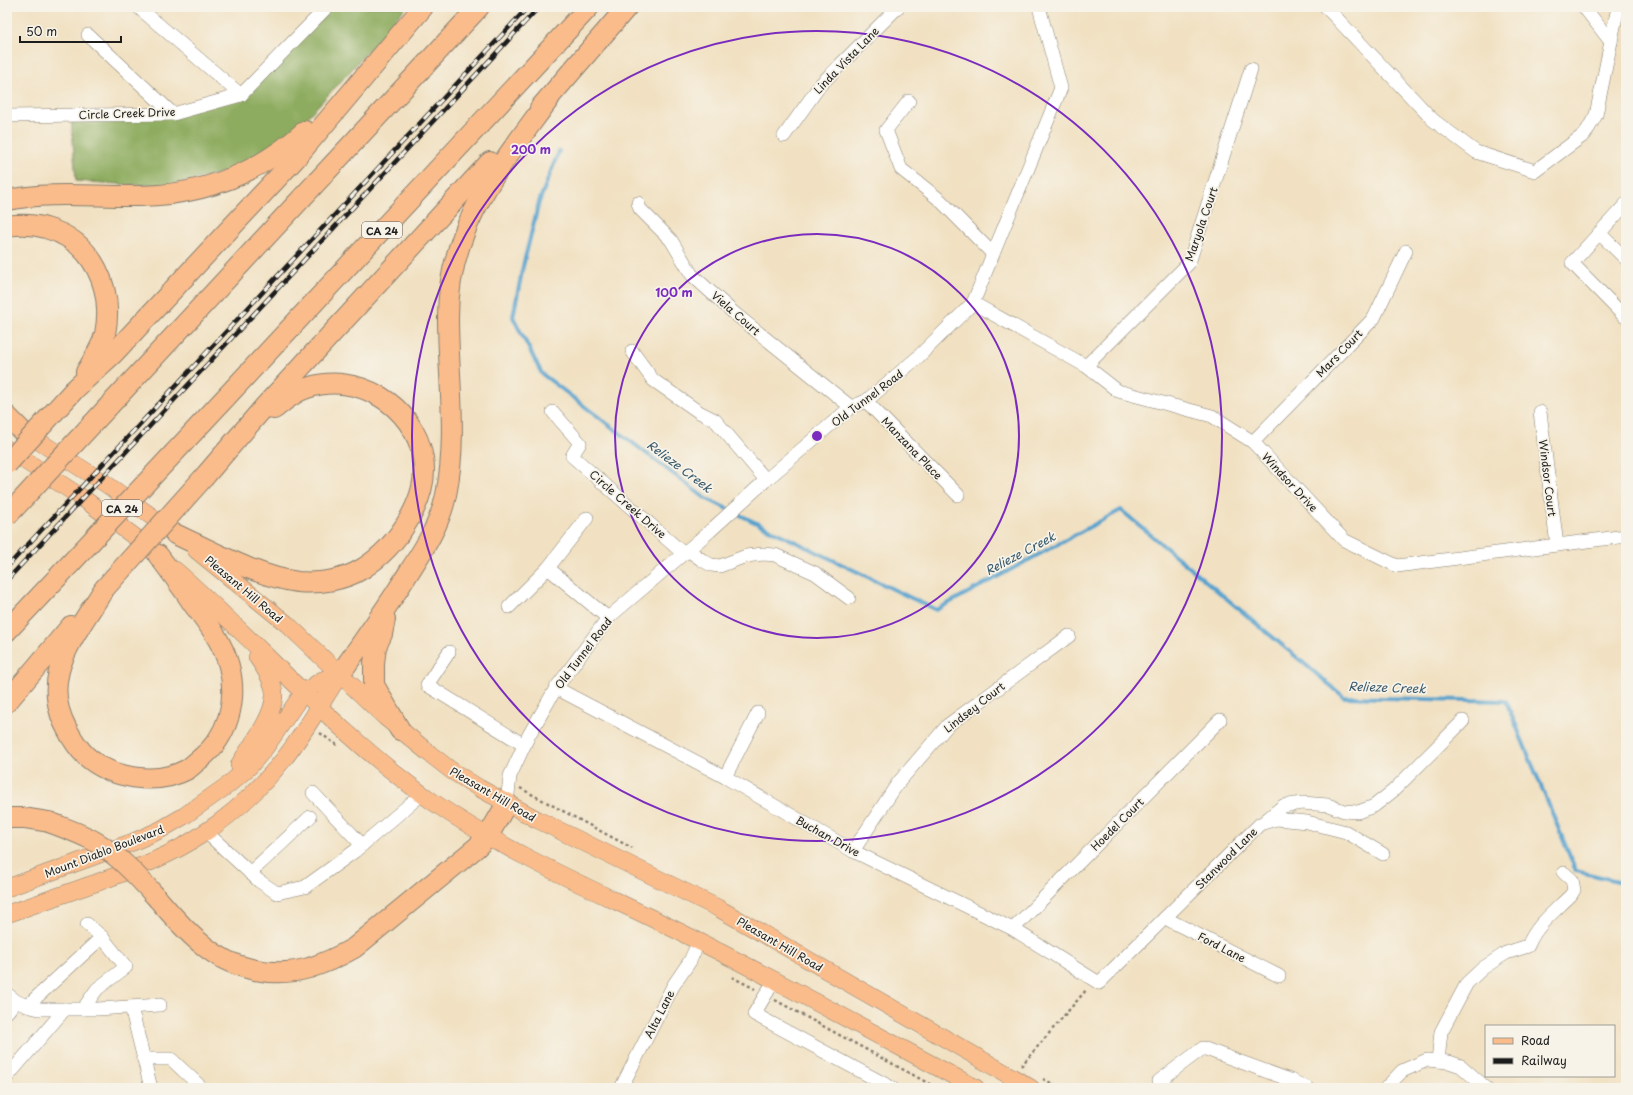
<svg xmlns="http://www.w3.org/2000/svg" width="1633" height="1095" font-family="'Playpen Sans',sans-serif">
<rect width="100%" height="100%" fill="#f7f3e8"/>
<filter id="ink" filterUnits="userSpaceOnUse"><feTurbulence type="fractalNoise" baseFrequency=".025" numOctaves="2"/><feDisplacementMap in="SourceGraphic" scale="8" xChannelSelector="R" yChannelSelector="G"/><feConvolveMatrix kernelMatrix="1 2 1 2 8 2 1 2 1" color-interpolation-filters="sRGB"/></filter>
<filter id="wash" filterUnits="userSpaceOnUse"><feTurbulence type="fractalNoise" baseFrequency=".012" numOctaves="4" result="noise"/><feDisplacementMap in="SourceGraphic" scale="16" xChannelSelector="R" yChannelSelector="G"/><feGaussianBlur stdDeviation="0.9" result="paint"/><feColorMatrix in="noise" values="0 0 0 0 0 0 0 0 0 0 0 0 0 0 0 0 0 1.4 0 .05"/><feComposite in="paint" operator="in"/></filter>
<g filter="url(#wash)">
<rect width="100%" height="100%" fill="#f1e1c2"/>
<polygon fill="#8dac5f" stroke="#54643e" points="327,7 406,7 345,77 298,127 239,168 191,181 162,185 132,185 76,181 71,115 173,114 241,95"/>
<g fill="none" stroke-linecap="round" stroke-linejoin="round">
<polyline stroke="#55a2ce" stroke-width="4" points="559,151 539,202 523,266 513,317 542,374 705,498 936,610 1121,510 1344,697 1506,701 1576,871 1626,883"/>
</g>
</g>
<g filter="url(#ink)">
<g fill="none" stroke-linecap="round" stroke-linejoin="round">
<defs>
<g id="minor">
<polyline points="138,7 241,95"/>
<polyline points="1326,7 1433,120 1476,152 1535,171 1585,134 1596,115 1618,7"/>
<polyline points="1584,7 1611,42"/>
<polyline points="88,35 173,114"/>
<polyline points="909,101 886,130 901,169 940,200 993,254"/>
<polyline points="7,116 173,114 241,95 327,7"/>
<polyline points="784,136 821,84 898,7"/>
<polyline points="638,203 640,209 671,240 692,275 734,313 851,407"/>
<polyline points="1626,204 1572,263 1625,317 1626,316"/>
<polyline points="1599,233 1626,259"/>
<polyline points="973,303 1086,366 1118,391 1212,416 1253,442 1344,540 1397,566 1626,536"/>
<polyline points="632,351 653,380 699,412 715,420 766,480"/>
<polyline points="1086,366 1189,263 1251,69"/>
<polyline points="866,401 958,495"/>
<polyline points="553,412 580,443 572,456 684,554"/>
<polyline points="1540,412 1557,545"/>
<polyline points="1253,442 1374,318 1406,251"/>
<polyline points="688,550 702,560 711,565 720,566 746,556 763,554 775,555 815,573 849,598"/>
<polyline points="548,568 608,618"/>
<polyline points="509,607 548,568 587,518"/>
<polyline points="449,652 427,685 524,745"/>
<polyline points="556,688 725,777 853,851 1013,929 1099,983 1260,824 1276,819 1307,822 1346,832 1383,854"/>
<polyline points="725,777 758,713"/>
<polyline points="313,793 362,845"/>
<polyline points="507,803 510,776 529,735 556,688 608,618 710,531 766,480 851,407 866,401 917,358 973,303 1061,88 1039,7"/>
<polyline points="1265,821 1283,806 1302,803 1328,805 1344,811 1358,812 1374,806 1393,791 1463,721"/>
<polyline points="206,832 259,881 277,893 305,887 355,851 422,794"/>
<polyline points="853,851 898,783 948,725 1069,636"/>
<polyline points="250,873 310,817"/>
<polyline points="1165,918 1279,976"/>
<polyline points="1013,929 1220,720"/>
<polyline points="774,981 754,1014 892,1088"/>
<polyline points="7,994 16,1001 27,1006 39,1009 98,1009 160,1005"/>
<polyline points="27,1006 102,937"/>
<polyline points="131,1007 151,1088"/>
<polyline points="83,1009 97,989 126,967 102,937 87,924"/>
<polyline points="7,1012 16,1001"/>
<polyline points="144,1059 171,1059 202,1088"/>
<path d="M 1438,1061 L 1441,1032 L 1467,983 L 1483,968 L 1506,953 L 1528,946 C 1536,925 1555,911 1571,895 L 1574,890 L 1572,880 L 1564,873"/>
<polyline points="7,1077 65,1009"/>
<polyline points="1159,1081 1203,1048 1290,1080 1307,1088"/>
<polyline points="621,1088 673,986 690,961 699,941"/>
<polyline points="1386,1088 1402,1071 1427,1060 1449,1062 1461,1066 1486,1088"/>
</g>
<g id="major">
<polyline points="21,430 106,484 172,531"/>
<polyline points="7,449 84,499 155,552"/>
<polyline points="196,550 287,624 385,717 430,754 452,771 479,788 538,820 718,908 1031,1088"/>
<path d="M 175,570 C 263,647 336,734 433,802 C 516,859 610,896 698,941 C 792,988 884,1039 976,1088"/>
<path d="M 239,765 C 250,746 273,719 274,696 C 275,683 264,667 257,657"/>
<polyline points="7,888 133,842 160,830 184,816 228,785 249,767 265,748 303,693 322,680 340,674"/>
<path d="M 7,914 C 37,904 66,893 96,883 C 131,870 166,858 198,837 C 230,817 259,790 283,760 C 304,734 321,703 340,674"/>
</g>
<g id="highway">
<polyline points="540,108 627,7"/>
<path d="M 7,200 C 51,191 96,197 140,196 C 203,195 258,174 305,131"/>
<path d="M 7,226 C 20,224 33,224 46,228 C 93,241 114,288 105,334 C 102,347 93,360 86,372"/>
<polyline points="75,389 113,354 295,159 423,7"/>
<polyline points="108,407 479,7"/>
<polyline points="7,416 21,430"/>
<polyline points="174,453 589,7"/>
<polyline points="205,476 265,406 490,162"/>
<path d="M 175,534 C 212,551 258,577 298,582 C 320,584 344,580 362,569 C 396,548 430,499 423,458 C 414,405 357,371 307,388 C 294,392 284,401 274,409"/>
<path d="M 104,589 C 90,612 65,645 59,671 C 54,690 57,711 67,729 C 72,739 78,748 86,756 C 112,779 157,786 188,769 C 192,766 196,762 200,759 C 228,737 238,701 229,666 C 223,643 208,623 193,604 C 182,587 170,571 158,555"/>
<polyline points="385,619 382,634 376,647 374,663 374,685 400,730"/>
<polyline points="7,631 71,563"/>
<path d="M 340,674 C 362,643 384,612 404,580 C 421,553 440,526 446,495 C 458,437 448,376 448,317 C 448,227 499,168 549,99"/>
<polyline points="7,702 71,626"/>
<polyline points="7,818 24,818 49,822"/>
<path d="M 158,899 C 172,915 186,932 203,945 C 232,970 273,978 309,968 C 325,963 340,956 354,948 L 477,847 L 488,836 L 507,803"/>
</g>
</defs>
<use href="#minor" stroke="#867e6f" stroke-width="14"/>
<use href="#major" stroke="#867e6f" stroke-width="18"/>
<use href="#highway" stroke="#867e6f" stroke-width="22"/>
<g stroke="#867e6f" stroke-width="2.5" stroke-dasharray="3 3" stroke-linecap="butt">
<polyline points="320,733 337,745"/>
<polyline points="520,788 632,848"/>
<polyline points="732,977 755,989"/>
<polyline points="775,1000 937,1088"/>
<polyline points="1021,1066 1087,989"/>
<polyline points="1043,1079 1061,1088"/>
</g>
<use href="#minor" stroke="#fff" stroke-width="13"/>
<use href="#major" stroke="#fabc8b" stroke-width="17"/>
<use href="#highway" stroke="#fabc8b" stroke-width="20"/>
<defs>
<g id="rail">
<polyline points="7,567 528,7"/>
<polyline points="7,580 539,7"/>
</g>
</defs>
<use href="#rail" stroke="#1c1c1c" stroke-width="4.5"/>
<use href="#rail" stroke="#f7f3e8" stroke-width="3" stroke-dasharray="9" stroke-linecap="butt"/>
<defs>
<g id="highway-bridge">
<polyline points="7,464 75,389"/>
<polyline points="7,516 108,407"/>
<polyline points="71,563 174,453"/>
<polyline points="104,589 205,476"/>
<path d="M 49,822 C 64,828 80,833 94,841 C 119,855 139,878 158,899"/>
</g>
</defs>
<use href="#highway-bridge" stroke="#867e6f" stroke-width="22" stroke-linecap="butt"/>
<use href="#highway-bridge" stroke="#fabc8b" stroke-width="20"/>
</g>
</g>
<g fill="none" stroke="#7b2cbf" stroke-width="2">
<circle cx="817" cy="436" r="202"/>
<circle cx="817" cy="436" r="405"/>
</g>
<g text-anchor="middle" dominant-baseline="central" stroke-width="3.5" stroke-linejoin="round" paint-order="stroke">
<g fill="#f7f3e8" stroke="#5e5c59" stroke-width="1">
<rect x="362" y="222" width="40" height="16" rx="3"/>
<rect x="102" y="500" width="40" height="16" rx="3"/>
</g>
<g font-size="10" font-weight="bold" fill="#1c1c1c">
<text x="382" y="230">CA 24</text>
<text x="122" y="508">CA 24</text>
</g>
<g font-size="11" fill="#1c1c1c" stroke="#f7f3e8">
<text transform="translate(846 60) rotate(-46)">Linda Vista Lane</text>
<text transform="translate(127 113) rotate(-2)">Circle Creek Drive</text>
<text transform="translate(1201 224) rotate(-71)">Maryola Court</text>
<text transform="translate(736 313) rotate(41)">Viela Court</text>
<text transform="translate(1339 353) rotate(-46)">Mars Court</text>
<text transform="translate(867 398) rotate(-37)">Old Tunnel Road</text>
<text transform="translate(912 448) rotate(46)">Manzana Place</text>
<text transform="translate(1548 478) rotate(83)">Windsor Court</text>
<text transform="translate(1290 482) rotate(47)">Windsor Drive</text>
<text transform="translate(628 504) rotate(41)">Circle Creek Drive</text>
<text transform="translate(244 589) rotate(40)">Pleasant Hill Road</text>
<text transform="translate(583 653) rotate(-53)">Old Tunnel Road</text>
<text transform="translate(974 707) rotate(-38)">Lindsey Court</text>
<text transform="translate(493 794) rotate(30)">Pleasant Hill Road</text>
<text transform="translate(1117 824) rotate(-45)">Hoedel Court</text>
<text transform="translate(828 836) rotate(29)">Buchan Drive</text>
<text transform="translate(104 851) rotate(-21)">Mount Diablo Boulevard</text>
<text transform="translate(1226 858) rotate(-45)">Stanwood Lane</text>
<text transform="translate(780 944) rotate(30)">Pleasant Hill Road</text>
<text transform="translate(1222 947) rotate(27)">Ford Lane</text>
<text transform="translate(659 1014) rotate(-63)">Alta Lane</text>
</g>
<g font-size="12" font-style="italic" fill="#36586c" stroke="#f7f3e8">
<text transform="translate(680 466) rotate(37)">Relieze Creek</text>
<text transform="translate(1020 553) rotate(-28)">Relieze Creek</text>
<text transform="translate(1387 687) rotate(2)">Relieze Creek</text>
</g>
</g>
<circle cx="817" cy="436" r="6" fill="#7b2cbf" stroke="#f7f3e8" stroke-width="2"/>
<g font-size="12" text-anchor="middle" font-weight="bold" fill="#7b2cbf" stroke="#f7f3e8" stroke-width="3.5" stroke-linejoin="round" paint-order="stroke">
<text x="531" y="154">200 m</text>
<text x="674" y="297">100 m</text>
</g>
<rect width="1633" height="1095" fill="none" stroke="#f7f3e8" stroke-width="24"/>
<rect x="1485" y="1025" width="130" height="52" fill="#f7f3e8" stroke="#9f9d96"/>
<rect x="1493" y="1038" width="20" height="6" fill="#fabc8b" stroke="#9f9d96"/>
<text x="1521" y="1045" font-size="12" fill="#1c1c1c">Road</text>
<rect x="1493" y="1058" width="20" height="6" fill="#1c1c1c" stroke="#9f9d96"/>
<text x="1521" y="1065" font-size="12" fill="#1c1c1c">Railway</text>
<path d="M20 36v6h101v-6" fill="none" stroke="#1c1c1c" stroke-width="2"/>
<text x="26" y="36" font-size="12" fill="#1c1c1c" stroke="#f7f3e8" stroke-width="3" paint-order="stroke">50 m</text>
</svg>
